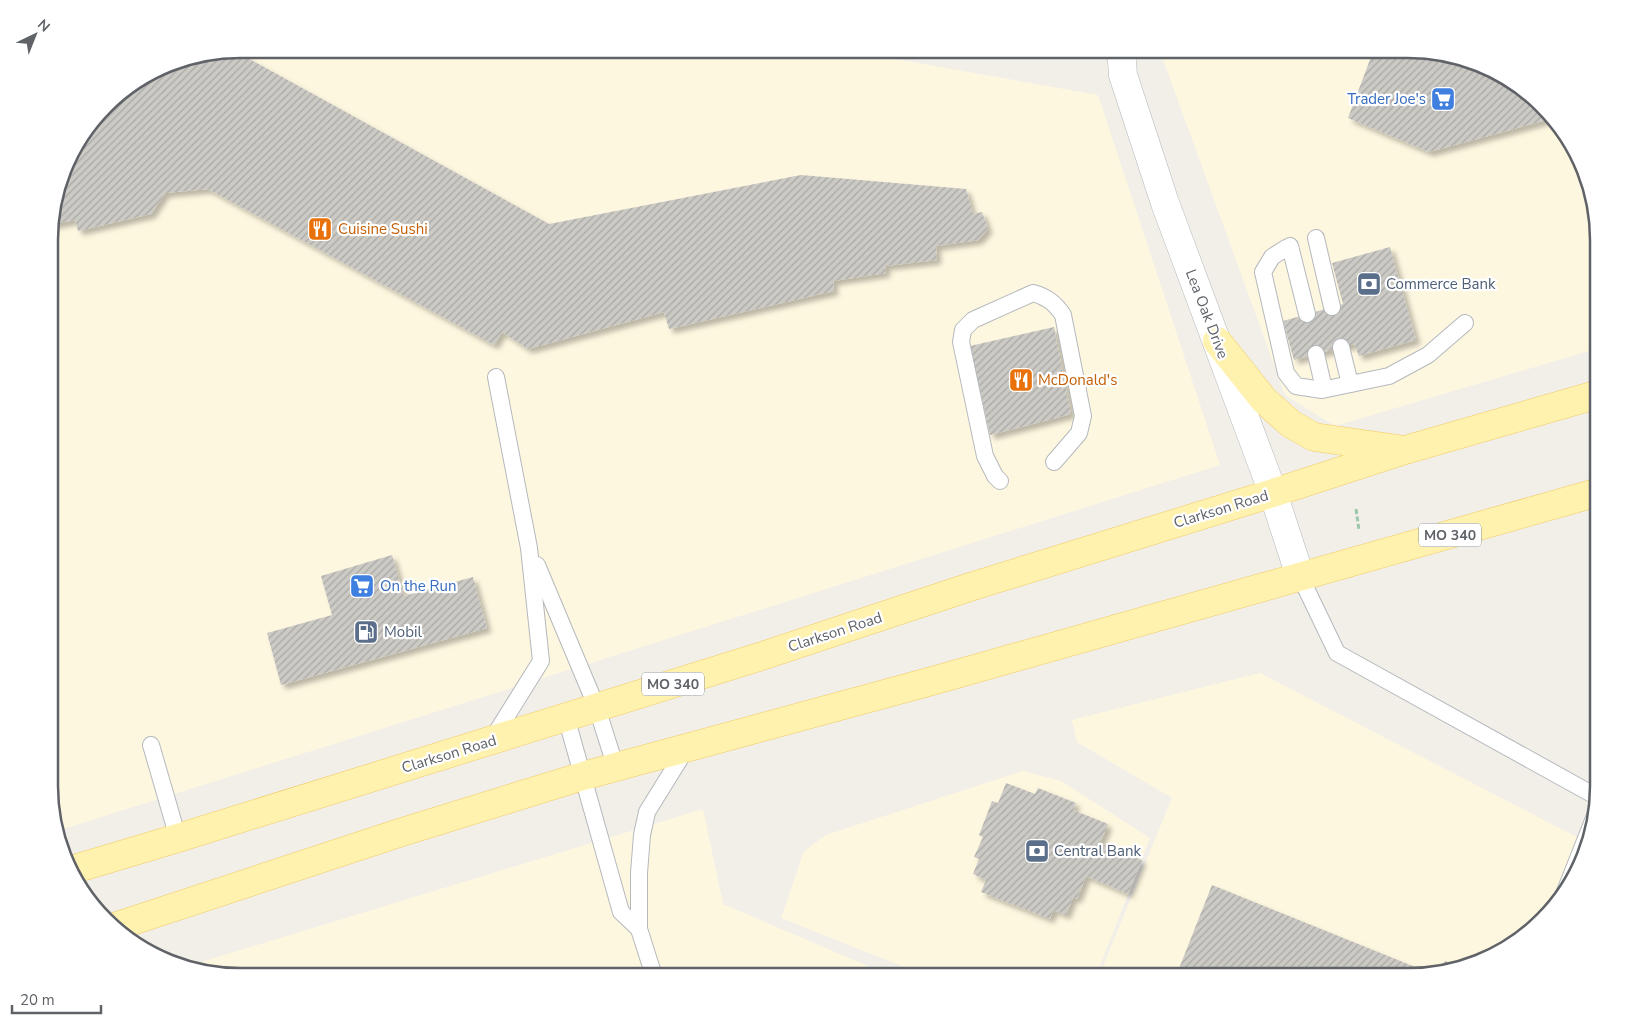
<svg xmlns="http://www.w3.org/2000/svg" width="1648" height="1025" font-family="'Nunito Sans',sans-serif">
<defs>
<pattern id="building-hatch" width="6" height="6" patternUnits="userSpaceOnUse" patternTransform="scale(1.25)"><rect width="6" height="6" fill="#cccac5"/><path d="M-1 1l2-2M0 6l6-6M5 7l2-2" fill="none" stroke="#a9a8a4"/></pattern>
<filter id="shadow"><feDropShadow dx="4.5" dy="4.5" stdDeviation="2.5" flood-color="#0004"/></filter>
</defs>
<rect width="100%" height="100%" fill="#f1efe8"/>
<g fill="#fef7e0">
<polygon points="240,49 838,49 1098,95 1220,465 57,831 50,810 50,215 69,155 114,96 167,63"/>
<polygon points="1166,49 1409,49 1470,59 1514,81 1574,144 1599,227 1599,348 1335,426 1285,395 1160,51"/>
<polygon points="1260,673 1590,844 1567,891 1504,951 1421,976 1099,976 1172,798 1077,742 1072,720"/>
<polygon points="1023,771 1061,781 1150,838 1096,976 927,976 781,918 804,851 826,835"/>
<polygon points="703,809 723,904 891,976 239,976 185,967"/>
</g>
<g fill="url(#building-hatch)" filter="url(#shadow)">
<polygon points="1374,49 1409,49 1470,59 1514,81 1550,119 1429,152 1348,118"/>
<polygon points="233,50 549,224 801,175 966,189 973,214 982,212 988,229 978,240 936,246 937,260 885,266 886,273 833,281 834,291 669,329 664,312 528,349 502,332 494,345 208,189 165,193 151,214 78,231 75,220 50,225 50,215 69,155 114,96 167,63"/>
<polygon points="1390,247 1416,340 1359,356 1354,344 1294,360 1283,321 1343,304 1332,263"/>
<polygon points="1054,327 1071,414 990,435 970,346"/>
<polygon points="392,555 404,596 473,577 487,628 281,685 267,633 332,615 321,576"/>
<polygon points="1006,783 1035,794 1038,788 1076,803 1073,810 1108,824 1100,843 1142,860 1128,894 1086,876 1077,899 1073,897 1066,915 1053,910 1050,919 981,892 986,880 973,874 979,859 974,857 983,837 979,835 992,801 998,803"/>
<polygon points="1212,885 1430,973 1421,976 1176,976"/>
<polygon points="1445,961 1455,965 1441,970"/>
</g>
<g fill="none" stroke-linecap="round" stroke-linejoin="round">
<defs>
<g id="service">
<polyline points="1316,238 1332,307"/>
<polyline points="1290,246 1307,314"/>
<polyline points="1286,248 1272,257 1263,272 1286,373 1296,386 1322,390 1389,376 1428,355 1465,323"/>
<polyline points="1341,347 1350,384"/>
<polyline points="1316,354 1324,389"/>
<path d="M 1000,481 L 995,476 L 985,456 L 961,342 L 963,330 L 973,320 L 1033,293 C 1047,297 1055,303 1063,315 L 1083,416 L 1079,433 L 1054,462"/>
<polyline points="537,565 597,708 616,768"/>
<polyline points="1300,576 1337,653 1599,798"/>
<polyline points="566,717 621,912 639,929"/>
<polyline points="491,741 541,661 529,548 496,377"/>
<polyline points="151,745 178,838"/>
<polyline points="1564,894 1596,813"/>
<polyline points="654,976 639,929 639,873 642,835 647,812 686,749"/>
</g>
<polyline id="minor" points="1121,49 1123,75 1165,203 1273,493 1300,576"/>
<g id="primary">
<polyline points="1217,341 1264,400 1291,424 1314,437 1398,449"/>
<polyline points="71,870 178,838 765,655 970,587 1273,493 1405,450 1599,394"/>
<polyline points="117,926 399,833 583,776 932,681 1599,492"/>
</g>
</defs>
<use href="#service" stroke="#b5b8bc" stroke-width="18"/>
<use href="#minor" stroke="#b5b8bc" stroke-width="29"/>
<use href="#primary" stroke="#f2c960" stroke-width="29"/>
<polyline stroke="#9cc7a9" stroke-width="3" stroke-dasharray="5 2.5" stroke-linecap="butt" points="1356,509 1359,530"/>
<use href="#service" stroke="#fff" stroke-width="16"/>
<use href="#minor" stroke="#fff" stroke-width="28"/>
<use href="#primary" stroke="#fff2af" stroke-width="28"/>
</g>
<defs>
<symbol id="supermarket-square" viewBox="-11 -11 22 22"><rect x="-9" y="-9" width="18" height="18" rx="4" fill="#3f7fe0" stroke="#fff"/><path d="M-6-5.5h2.5l.6 2H6L4.5 2H-2.5L-4.4-4H-6ZM-1.5 3.2a1.3 1.3 0 1 0 .1 0ZM3 3.2a1.3 1.3 0 1 0 .1 0Z" fill="#fff"/></symbol>
<symbol id="restaurant-square" viewBox="-11 -11 22 22"><rect x="-9" y="-9" width="18" height="18" rx="4" fill="#e8710a" stroke="#fff"/><path d="M-5-6h1v4h1v-4h1v4h1v-4h1v5L-1.5 .5V6h-2V.5L-5-1ZM5-6V6H3V1.5H1.5Q1.5-4 5-6Z" fill="#fff"/></symbol>
<symbol id="bank-square" viewBox="-11 -11 22 22"><rect x="-9" y="-9" width="18" height="18" rx="4" fill="#5c6f8a" stroke="#fff"/><path d="M-6-4H6V4H-6ZM0-2.3a2.3 2.3 0 1 0 0 4.6a2.3 2.3 0 1 0 0-4.6Z" fill="#fff"/></symbol>
<symbol id="fuel-square" viewBox="-11 -11 22 22"><rect x="-9" y="-9" width="18" height="18" rx="4" fill="#5c6f8a" stroke="#fff"/><path d="M-5.5-6h7V0h2V4h1.3V-2.5L3-4.5l.8-.8L6-3V5H2.5V1h-1V6h-7ZM-4.2-4.7v3.2H.2V-4.7Z" fill="#fff"/></symbol>
</defs>
<g fill-rule="evenodd">
<use href="#supermarket-square" x="1429" y="85" width="28" height="28"/>
<use href="#restaurant-square" x="306" y="215" width="28" height="28"/>
<use href="#bank-square" x="1355" y="270" width="28" height="28"/>
<use href="#restaurant-square" x="1007" y="366" width="28" height="28"/>
<use href="#supermarket-square" x="348" y="572" width="28" height="28"/>
<use href="#fuel-square" x="352" y="618" width="28" height="28"/>
<use href="#bank-square" x="1023" y="837" width="28" height="28"/>
</g>
<g text-anchor="middle" dominant-baseline="central" stroke-width="4.5" stroke-linejoin="round" paint-order="stroke">
<g fill="#fff" stroke="#8f9295" stroke-width="1">
<rect x="1419" y="523.5" width="62" height="23" rx="4"/>
<rect x="642" y="672.5" width="62" height="23" rx="4"/>
</g>
<g font-size="14" font-weight="bold" fill="#5f6368">
<text x="1450" y="535">MO 340</text>
<text x="673" y="684">MO 340</text>
</g>
<g font-size="15" fill="#366cbe" stroke="#fff" text-anchor="end">
<text x="1426" y="99">Trader Joe's</text>
<text x="380" y="586" text-anchor="start">On the Run</text>
</g>
<g font-size="15" fill="#c56008" stroke="#fff" text-anchor="start">
<text x="338" y="229">Cuisine Sushi</text>
<text x="1038" y="380">McDonald's</text>
</g>
<g font-size="15" fill="#4e5e75" stroke="#fff" text-anchor="start">
<text x="1386" y="284">Commerce Bank</text>
<text x="384" y="632">Mobil</text>
<text x="1054" y="851">Central Bank</text>
</g>
<g font-size="15" fill="#5f6368" stroke="#fff">
<text transform="translate(1207 314) rotate(69)">Lea Oak Drive</text>
<text transform="translate(1221 509) rotate(-17)">Clarkson Road</text>
<text transform="translate(835 632) rotate(-18)">Clarkson Road</text>
<text transform="translate(449 754) rotate(-17)">Clarkson Road</text>
</g>
</g>
<path d="M0 0H1648V1025H0ZM240 58H1408A182 182 0 0 1 1590 240V786A182 182 0 0 1 1408 968H240A182 182 0 0 1 58 786V240A182 182 0 0 1 240 58Z" fill="#fff" fill-rule="evenodd"/>
<path fill="none" stroke="#5f6368" stroke-width="2.5" d="M240 58H1408A182 182 0 0 1 1590 240V786A182 182 0 0 1 1408 968H240A182 182 0 0 1 58 786V240A182 182 0 0 1 240 58Z"/>
<g transform="translate(35 35) rotate(43)" stroke="#ffffff" stroke-width="4" paint-order="stroke">
<path d="M0-4L9 19L0 12L-9 19Z" fill="#5f6368"/>
<text y="-8" font-size="14" font-weight="bold" text-anchor="middle" fill="#5f6368">N</text>
</g>
<path d="M12 1005v8h89v-8" fill="none" stroke="#5f6368" stroke-width="2.5"/>
<text x="20" y="1005" font-size="15" fill="#5f6368" stroke="#ffffff" stroke-width="4" paint-order="stroke">20 m</text>
</svg>
